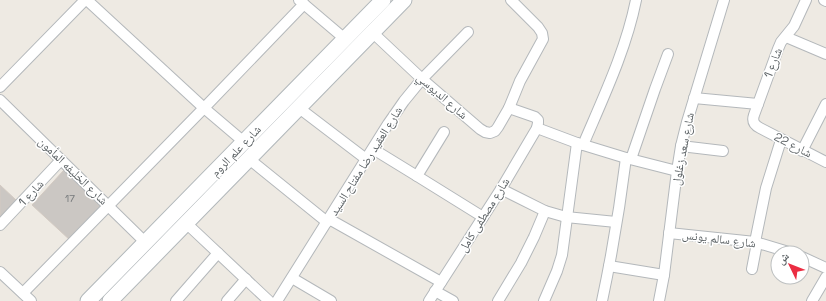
<svg xmlns="http://www.w3.org/2000/svg" width="826" height="301" font-family="'Space Grotesk','Noto Naskh Arabic',sans-serif">
<rect width="100%" height="100%" fill="#eeeae3"/>
<g fill="#cbc7c3" stroke="#d3cac2">
<polygon points="64,170 103,206 71,241 32,205"/>
<polygon points="0,185 16,200 0,217"/>
</g>
<g fill="none" stroke-linecap="round" stroke-linejoin="round">
<defs>
<g id="street">
<polyline points="87,0 204,108 244,142"/>
<polyline points="299,0 345,39"/>
<path d="M 806,0 L 794,26 L 781,42 L 778,49 L 754,115 C 752,121 754,125 760,128 L 826,162"/>
<polyline points="824,0 826,1"/>
<polyline points="372,32 422,79 480,129 485,132 490,133 495,131 498,127 509,108 520,81 543,39 542,33 538,27 511,0"/>
<polyline points="786,37 826,54"/>
<polyline points="0,87 85,0"/>
<polyline points="694,98 758,104"/>
<polyline points="0,100 146,243"/>
<polyline points="299,108 366,159"/>
<polyline points="537,128 577,143 626,158 677,171"/>
<path d="M 583,145 C 603,98 626,50 636,0"/>
<polyline points="681,146 723,151"/>
<polyline points="373,149 417,176 483,217"/>
<polyline points="802,151 826,104"/>
<polyline points="249,159 327,222"/>
<polyline points="631,159 655,89 668,54"/>
<polyline points="417,176 444,132"/>
<polyline points="501,189 545,211 566,217 616,222"/>
<polyline points="329,219 441,282"/>
<polyline points="186,223 269,301"/>
<polyline points="0,225 61,160"/>
<polyline points="669,233 755,242 792,253"/>
<polyline points="755,242 766,188 781,140"/>
<polyline points="802,257 826,268"/>
<polyline points="609,266 664,275"/>
<polyline points="752,269 757,243"/>
<polyline points="0,272 31,301"/>
<polyline points="292,278 331,301"/>
<polyline points="435,291 453,301"/>
<polyline points="23,293 204,108 304,4"/>
<polyline points="176,301 218,253"/>
<polyline points="227,301 246,279"/>
<polyline points="277,301 388,124 404,101 422,79 468,32"/>
<polyline points="429,301 501,189 537,128 538,123 538,120 535,117 509,108"/>
<polyline points="498,301 521,263 534,237 545,211"/>
<polyline points="544,301 557,271 562,255 577,143"/>
<path d="M 602,301 C 612,254 620,206 626,158"/>
<polyline points="659,301 664,275 677,171 681,146 687,122 724,0"/>
<polyline points="812,301 826,277"/>
</g>
<g id="secondary">
<polyline points="88,301 383,0"/>
<polyline points="110,301 404,0"/>
</g>
</defs>
<use href="#street" stroke="#b4b8bb" stroke-width="12"/>
<use href="#secondary" stroke="#b2b8bb" stroke-width="17"/>
<use href="#street" stroke="#fff" stroke-width="10"/>
<use href="#secondary" stroke="#fff" stroke-width="15"/>
</g>
<g text-anchor="middle" dominant-baseline="central" stroke-width="3" stroke-linejoin="round" paint-order="stroke">
<g font-size="10" fill="#777a7c">
<text x="70" y="198">17</text>
</g>
<g font-size="12" fill="#5b6164" stroke="#fff">
<text transform="translate(773 63) rotate(-69)">شارع 1</text>
<text transform="translate(442 96) rotate(41)">شارع الديوسي</text>
<text transform="translate(793 145) rotate(27)">شارع 22</text>
<text transform="translate(683 149) rotate(-79)">شارع سعد زغلول</text>
<text transform="translate(236 151) rotate(-46)">شارع علم الروم</text>
<text transform="translate(366 161) rotate(-58)">شارع العقيد رضا مفتاح السيد</text>
<text transform="translate(73 171) rotate(44)">شارع الخليفه المأمون</text>
<text transform="translate(31 193) rotate(-47)">شارع 1</text>
<text transform="translate(484 215) rotate(-58)">شارع مصطفى كامل</text>
<text transform="translate(719 239) rotate(7)">شارع سالم يونس</text>
</g>
</g>
<g transform="translate(790 265) rotate(313)"><circle r="19" fill="#ffffff" stroke="#bdc0c1"/>
<path d="M0-3L7 15L0 10L-7 15Z" fill="#eb2d42"/>
<text y="-6" font-size="11" font-weight="bold" text-anchor="middle" fill="#5b6164">ش</text>
</g>
</svg>
